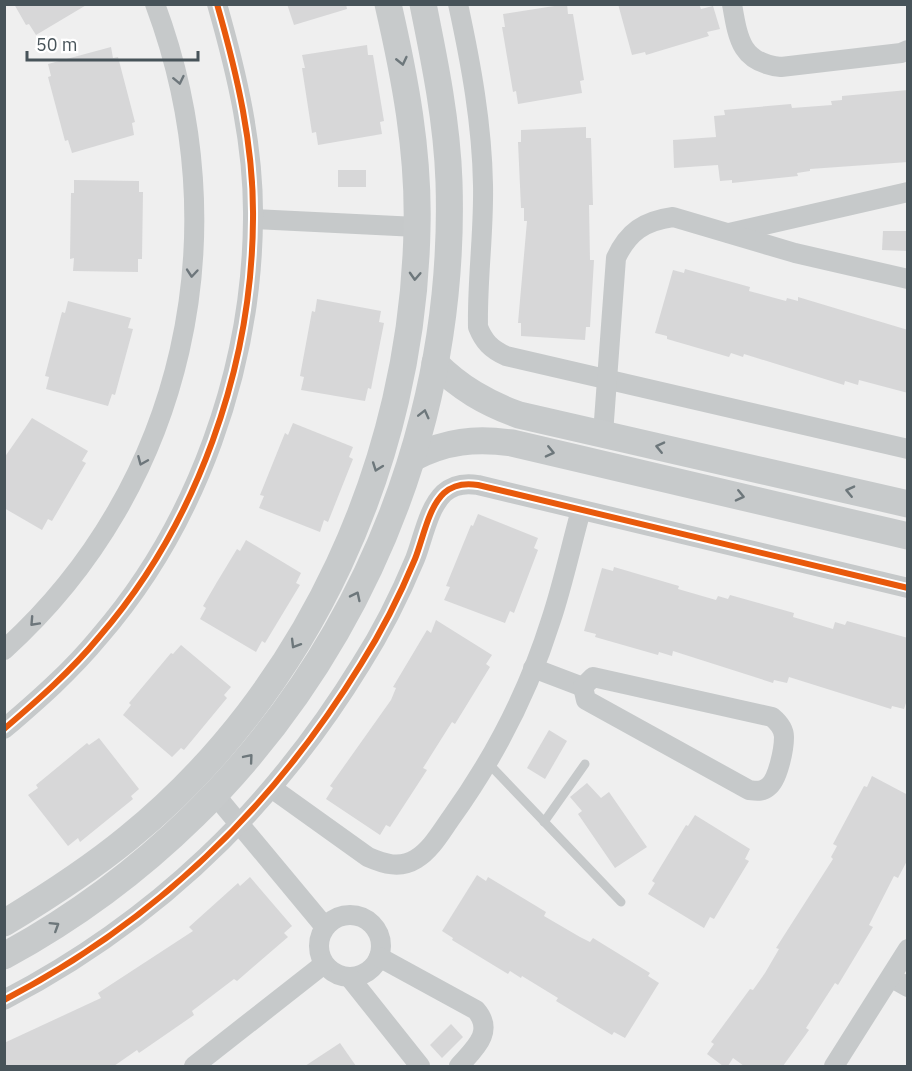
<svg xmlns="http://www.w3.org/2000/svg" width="912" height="1071" font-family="'IBM Plex Sans',sans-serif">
<rect width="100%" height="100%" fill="#efefef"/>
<g fill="#d7d7d8">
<polygon points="14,4 88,4 36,35 29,24 26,25"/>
<polygon points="287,4 346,4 347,9 294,25"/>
<polygon points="567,4 568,14 573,14 584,80 580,81 582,93 518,104 516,91 513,92 502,27 505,27 503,14"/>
<polygon points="618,4 699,4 701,9 713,6 720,29 707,32 709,36 646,55 645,52 632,55"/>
<polygon points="367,45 368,55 373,55 384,121 380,122 382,134 318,145 316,132 312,133 302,68 305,68 302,55"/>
<polygon points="111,47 113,58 118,57 135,122 132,123 134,135 72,153 68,140 65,141 48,77 51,76 48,64"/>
<polygon points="908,90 908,162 810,169 810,171 797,173 798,176 732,183 732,180 720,181 718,165 674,168 673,140 716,137 714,116 725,115 724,110 791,104 792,108 832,105 831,101 842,100 842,96"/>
<polygon points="586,127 586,138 591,138 593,205 589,205 590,260 594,260 590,327 586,327 585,340 521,336 521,323 518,323 527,221 524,221 524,208 521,208 518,142 521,142 521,130"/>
<rect x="338" y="170" width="28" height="17"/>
<polygon points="74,180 139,181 139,192 143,192 142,259 138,259 138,272 73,271 74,258 70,259 71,193 74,193"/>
<polygon points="883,231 908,231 908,251 882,250"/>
<polygon points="685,269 750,287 749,291 786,301 787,298 798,301 798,297 908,330 908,393 859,380 858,385 845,381 844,385 744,354 743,357 731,353 729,357 667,339 667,336 655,333 673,270 684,273"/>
<polygon points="317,299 381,311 379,322 384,323 371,389 368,388 365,401 301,390 304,377 300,376 312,311 315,312"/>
<polygon points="68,301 131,318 128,328 133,329 115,395 112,394 108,406 46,389 49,377 45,376 62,312 65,313"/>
<polygon points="32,418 88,451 82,461 86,463 52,521 48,519 42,530 4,508 4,458"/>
<polygon points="293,423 353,447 349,457 353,459 328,522 324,520 320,532 259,508 264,496 260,495 285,433 288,435"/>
<polygon points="478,514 538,538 534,548 538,550 514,613 510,611 505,623 444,600 450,587 446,586 471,525 473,526"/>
<polygon points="246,540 301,573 296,583 300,585 265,643 262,641 256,652 200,619 206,608 203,606 217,582 237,549 240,551"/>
<polygon points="614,567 679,586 678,589 716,600 718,596 728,599 730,595 794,613 793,617 833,629 835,622 845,625 847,621 908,638 908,697 904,709 892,706 891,709 789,677 787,683 774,680 773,683 673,651 672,656 659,652 658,655 595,637 596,634 584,631 602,568 613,571"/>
<polygon points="436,620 492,655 486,664 490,667 455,724 452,722 423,768 427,770 390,827 386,825 380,835 326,799 333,788 330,786 391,700 396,688 393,687 427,630 431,633"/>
<polygon points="181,645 231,687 224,695 227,698 184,750 181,748 172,757 123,715 131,705 129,703 171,653 173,654"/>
<polygon points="549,730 567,741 545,779 527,768"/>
<polygon points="99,738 139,789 131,796 133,799 80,842 78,838 68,846 28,795 38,788 36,785 87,743 89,745"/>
<polygon points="872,776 908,795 908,859 898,878 894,876 869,925 873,927 838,985 835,983 806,1028 809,1030 783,1066 744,1066 733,1058 728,1066 723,1066 707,1054 714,1044 711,1042 750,989 753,990 765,973 779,949 776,948 833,859 831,857 837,846 833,844 864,786 867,787"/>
<polygon points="587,783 601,798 609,792 647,847 615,868 578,814 582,811 570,797"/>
<polygon points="695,815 750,849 745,859 749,861 714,919 710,917 704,928 648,894 655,883 652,881 686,825 688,826"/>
<polygon points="477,875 486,881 488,877 546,912 544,916 580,937 590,942 593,938 650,973 648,976 659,983 625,1038 614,1032 612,1035 556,1001 558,998 522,976 521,978 510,971 508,974 452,940 453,938 442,931"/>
<polygon points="250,877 292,926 284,933 288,937 237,981 234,979 192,1011 194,1015 139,1053 137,1050 114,1066 4,1066 4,1043 101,998 98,993 193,931 189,927 238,883 240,886"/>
<polygon points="451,1024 463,1037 442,1058 430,1045"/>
<polygon points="340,1043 356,1066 305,1066"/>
</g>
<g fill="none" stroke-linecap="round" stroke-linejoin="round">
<g stroke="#c6c9ca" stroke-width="9">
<polyline points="487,762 621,902"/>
<polyline points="544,822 585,764"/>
</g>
<g stroke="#c6c9ca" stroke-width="20">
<path d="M 458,4 C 471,64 482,124 483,185 C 484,233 477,280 478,327 C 484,342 491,349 506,356 L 908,449"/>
<path d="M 732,4 C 738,39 741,63 781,67 L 901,53 L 908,50"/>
<polyline points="253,219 417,227"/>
<polyline points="729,233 908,192"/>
<path d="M 603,434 L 616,258 C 628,232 644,221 673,217 L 795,253 L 908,279"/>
<path d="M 4,650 C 186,486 240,231 155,4"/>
<polyline points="533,668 583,687"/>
<path d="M 593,677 L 772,717 C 778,722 784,729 784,737 C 784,749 778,780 768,787 C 762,792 756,791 749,790 L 586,700 L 583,687 Z"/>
<path d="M 4,729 C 38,700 71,671 99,637 C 197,524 252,368 253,219 C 254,146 237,74 217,4"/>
<path d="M 273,789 L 368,857 C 384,864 400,869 416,859 C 431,850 441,832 451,818 C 494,758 529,690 551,620 C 563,584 571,546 581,510"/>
<polyline points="216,796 325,927"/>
<circle cx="350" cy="946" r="31"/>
<path d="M 379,957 L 476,1010 C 495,1032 474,1049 459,1066"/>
<polyline points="350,978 420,1066"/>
<polyline points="892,978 908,987"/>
<path d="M 4,1000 C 156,921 272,809 361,664 C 382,631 400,595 415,559 C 423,539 428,508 444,493 C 454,484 466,483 478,485 L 908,588"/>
<polyline points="194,1066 324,964"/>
<polyline points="834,1066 908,949"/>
</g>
<g stroke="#c7cacb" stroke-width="27">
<path d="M 435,363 C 460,388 486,403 519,415 L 908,504"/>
<path d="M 413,458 C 446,441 475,438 512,443 L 908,536"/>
<path d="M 4,923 C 47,897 89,870 128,838 C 309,691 413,459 417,228 C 419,152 405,78 388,4"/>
<path d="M 4,956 C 286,803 459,503 449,182 C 447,122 435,63 423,4"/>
</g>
<defs>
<g id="cycleway">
<path d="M 4,729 C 38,700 71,671 99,637 C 197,524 252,368 253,219 C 254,146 237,74 217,4"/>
<path d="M 4,1000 C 156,921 272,809 361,664 C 382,631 400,595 415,559 C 423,539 428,508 444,493 C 454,484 466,483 478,485 L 908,588"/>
</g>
</defs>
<use href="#cycleway" stroke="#fff" stroke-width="10"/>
<use href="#cycleway" stroke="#e8590c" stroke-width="6"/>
</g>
<defs><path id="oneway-chevron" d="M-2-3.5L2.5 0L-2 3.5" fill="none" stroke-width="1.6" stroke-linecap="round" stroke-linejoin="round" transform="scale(1.5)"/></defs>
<g stroke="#6d777b">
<use href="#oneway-chevron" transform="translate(402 61) rotate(77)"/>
<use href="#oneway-chevron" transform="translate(415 276) rotate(93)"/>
<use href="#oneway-chevron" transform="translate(424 414) rotate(-76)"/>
<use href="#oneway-chevron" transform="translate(660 447) rotate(-167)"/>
<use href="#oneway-chevron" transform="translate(550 452) rotate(13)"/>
<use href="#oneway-chevron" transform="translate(377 467) rotate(110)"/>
<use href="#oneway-chevron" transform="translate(850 491) rotate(-167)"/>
<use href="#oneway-chevron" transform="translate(740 496) rotate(13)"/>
<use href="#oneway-chevron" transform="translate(356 596) rotate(-64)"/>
<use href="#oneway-chevron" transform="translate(295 644) rotate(121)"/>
<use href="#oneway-chevron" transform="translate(249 758) rotate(-50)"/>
<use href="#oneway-chevron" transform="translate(55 926) rotate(-32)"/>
</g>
<g stroke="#6d767b">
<use href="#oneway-chevron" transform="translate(179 80) rotate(78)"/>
<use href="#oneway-chevron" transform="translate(192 273) rotate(95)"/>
<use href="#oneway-chevron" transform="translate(142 461) rotate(113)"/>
<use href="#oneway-chevron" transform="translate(34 622) rotate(133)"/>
</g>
<rect width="912" height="1071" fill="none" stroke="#475359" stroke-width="12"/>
<path d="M27 51v9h171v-9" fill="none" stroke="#475359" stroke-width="3"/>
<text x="36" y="51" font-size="18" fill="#475359" stroke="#ffffff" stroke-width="4.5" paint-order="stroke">50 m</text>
</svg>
